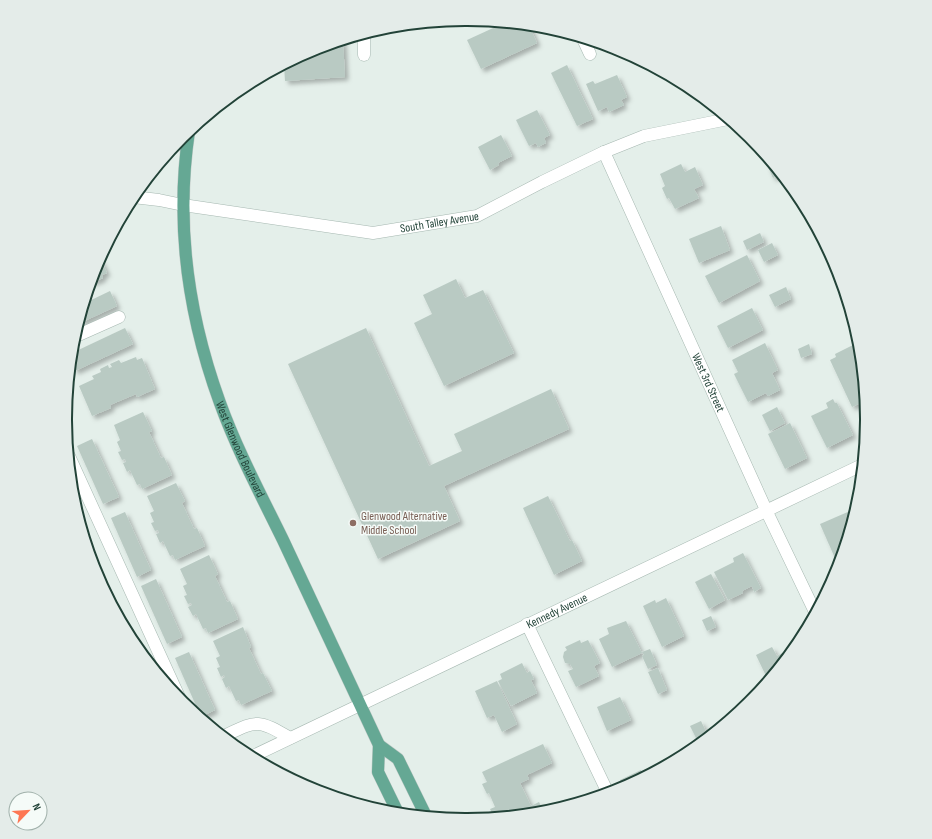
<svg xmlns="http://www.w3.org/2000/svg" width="932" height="839" font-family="'Sofia Sans Condensed',sans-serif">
<defs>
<filter id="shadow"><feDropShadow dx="3.5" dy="3.5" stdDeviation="2" flood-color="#0004"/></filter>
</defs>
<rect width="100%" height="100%" fill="#e4efea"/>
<g fill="#b9cac3" filter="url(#shadow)">
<polygon points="504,23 529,25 537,43 481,69 467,40"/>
<polygon points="343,40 345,77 285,81 284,65 313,49"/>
<polygon points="567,65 593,119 577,126 551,73"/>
<polygon points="617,75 627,97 621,100 624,105 609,112 607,107 598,111 586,84 593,81 595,84"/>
<polygon points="537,110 550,135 544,138 546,143 538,147 536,143 529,146 516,120"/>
<polygon points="501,135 512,156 498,163 499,165 490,170 478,147"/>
<polygon points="771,163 776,168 781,174 773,178 767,165"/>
<polygon points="681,164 685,172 695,167 703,185 694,189 699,198 675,209 669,198 667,199 662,188 665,186 660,174"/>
<polygon points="721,226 730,250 699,263 689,239"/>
<polygon points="760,233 764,242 747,250 743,241"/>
<polygon points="772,243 778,255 764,262 758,250"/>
<polygon points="747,255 760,281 719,303 705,276"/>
<polygon points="100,258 107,273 102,275 103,278 91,283 96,266"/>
<polygon points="456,279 465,298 483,290 514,353 444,386 414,323 432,314 423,295"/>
<polygon points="786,287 791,299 775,307 769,295"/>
<polygon points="110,291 117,306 78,324 85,303"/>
<polygon points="752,308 763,330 728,348 717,326"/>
<polygon points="125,328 133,344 75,371 71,362 72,353"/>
<polygon points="366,328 429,466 462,451 454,434 551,389 569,429 444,486 460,521 378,559 288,364"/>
<polygon points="765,343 778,370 772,373 780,390 768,396 766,393 748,402 734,374 738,372 732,360"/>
<polygon points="809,344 812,354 801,358 798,349"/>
<polygon points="853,345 854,349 859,347 865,401 852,407 830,360 836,357 835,354"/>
<polygon points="136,357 137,360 142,358 155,389 137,397 136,394 110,405 111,408 92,416 79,386 94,379 92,376 101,372 100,369 108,365 109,368 112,367 110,364 119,360 121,363"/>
<polygon points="833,399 835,403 837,403 853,435 827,448 811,416 828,408 826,403"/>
<polygon points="777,407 785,423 770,431 762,415"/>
<polygon points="143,412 152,431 149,432 161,458 164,457 172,475 142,489 140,484 137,485 130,470 127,472 123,463 126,462 125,459 122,460 118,452 121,451 117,442 120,440 114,425"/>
<polygon points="790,423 807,458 785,469 768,434"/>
<polygon points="92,439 119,497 103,504 77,446"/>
<polygon points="176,483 185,501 182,503 194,529 197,528 205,546 175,560 173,555 170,556 163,541 160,543 156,534 159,533 158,530 155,531 151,523 154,522 150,513 154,511 147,496"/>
<polygon points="548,496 570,541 572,540 582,561 554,575 523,508"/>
<polygon points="850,511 853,517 838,565 820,524"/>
<polygon points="125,512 151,570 137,577 111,518"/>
<polygon points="743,553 761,588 754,592 752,586 742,591 743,593 728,600 714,572 734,562 733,558"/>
<polygon points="209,555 218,574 215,576 227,602 230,601 238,619 208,633 206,628 203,629 196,614 193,616 188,607 192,605 191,603 188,604 184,596 187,595 183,586 187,584 180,569"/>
<polygon points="711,574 725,600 709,609 695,582"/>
<polygon points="156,579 182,637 167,644 141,586"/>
<polygon points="666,598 684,636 662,647 643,606 655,600 656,603"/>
<polygon points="711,616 716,627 707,631 702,620"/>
<polygon points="626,621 642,653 612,667 599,639 609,634 607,628"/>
<polygon points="243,627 251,647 249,648 261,674 263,673 272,691 241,705 239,700 236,701 229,686 226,688 222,679 225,677 224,675 221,677 217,668 220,667 216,658 220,656 213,641"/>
<polygon points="580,640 581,643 588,640 600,663 594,666 599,676 576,687 568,671 573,669 570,664 565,663 563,657 564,652 567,650 565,647"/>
<polygon points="772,647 777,656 791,648 792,650 771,676 767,678 756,655"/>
<polygon points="650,649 657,665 648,669 642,656 644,655 642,652"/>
<polygon points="189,652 215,710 201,717 175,658"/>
<polygon points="522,663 527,673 530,671 534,679 531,680 537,693 511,706 498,681 502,679 500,674"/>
<polygon points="658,668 667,690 658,694 648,672"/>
<polygon points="497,681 517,724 502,732 494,715 487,718 475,691"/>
<polygon points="620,697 631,720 607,731 597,707"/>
<polygon points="701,721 708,736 698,742 690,726"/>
<polygon points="543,744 552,763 527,775 529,779 520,783 531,806 539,802 544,812 494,817 490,809 495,807 489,793 487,794 482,784 487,782 482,772"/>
<polygon points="641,770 644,776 624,787 620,780"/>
<polygon points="591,792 593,797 565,806 564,804"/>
</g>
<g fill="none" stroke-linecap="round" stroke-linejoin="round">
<defs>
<g id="minor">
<polyline points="583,39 590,54"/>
<polyline points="364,55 364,34"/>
<path id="s1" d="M 604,152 L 767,512 L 815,612"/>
<path id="s2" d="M 133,197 L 159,200 L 183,205 L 373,233 L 477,216 L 542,182 L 604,152 L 644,136 L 728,119"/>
<polyline points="74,337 119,317"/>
<polyline points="69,456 180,699"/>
<polyline points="527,624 608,793"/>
<path d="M 224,736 C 258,720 257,719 290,738"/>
<path id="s3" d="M 251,757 L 862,465"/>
</g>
<g id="major">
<path id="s4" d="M 189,131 C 175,224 188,315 220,403 C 237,450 261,495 283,540 C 315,609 347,677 379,745 L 378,772 L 398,813"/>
<polyline points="379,745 398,759 426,816"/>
</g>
</defs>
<use href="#minor" stroke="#a6b8b1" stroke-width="13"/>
<use href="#major" stroke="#c1cac7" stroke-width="13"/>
<use href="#minor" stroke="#fff" stroke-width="12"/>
<use href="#major" stroke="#65a894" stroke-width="12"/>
</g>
<circle fill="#8d6e63" stroke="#f5fbf8" stroke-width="1.5" cx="353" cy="523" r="4"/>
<g text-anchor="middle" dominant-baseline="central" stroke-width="3" stroke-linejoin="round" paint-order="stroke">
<g font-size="12" fill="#224338" stroke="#f5fbf8">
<text stroke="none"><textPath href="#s2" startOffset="310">South Talley Avenue</textPath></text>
<text stroke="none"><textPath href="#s1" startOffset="253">West 3rd Street</textPath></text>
<text stroke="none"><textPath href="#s4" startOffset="327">West Glenwood Boulevard</textPath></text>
<text stroke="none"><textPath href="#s3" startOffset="339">Kennedy Avenue</textPath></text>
</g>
<g font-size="12" fill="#785e54" stroke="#f5fbf8" text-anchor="start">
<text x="361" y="516">Glenwood Alternative<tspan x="361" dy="14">Middle School</tspan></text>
</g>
</g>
<path d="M0 0H932V839H0ZM465 26H467A393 393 0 0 1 860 419V420A393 393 0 0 1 467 813H465A393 393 0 0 1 72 420V419A393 393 0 0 1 465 26Z" fill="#e4ece9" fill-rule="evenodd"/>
<path fill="none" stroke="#224338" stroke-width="2" d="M465 26H467A393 393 0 0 1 860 419V420A393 393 0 0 1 467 813H465A393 393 0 0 1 72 420V419A393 393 0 0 1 465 26Z"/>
<g transform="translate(28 811) rotate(65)"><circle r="19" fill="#f5fbf8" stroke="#a1b1ab"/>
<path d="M0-3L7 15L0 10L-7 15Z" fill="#fd7754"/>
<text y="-6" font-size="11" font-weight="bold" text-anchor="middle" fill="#224338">N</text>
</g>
</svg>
